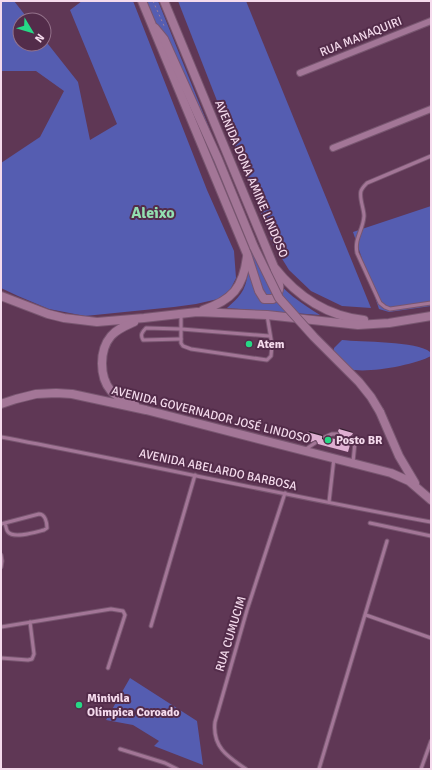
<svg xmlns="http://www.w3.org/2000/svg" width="432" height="770" font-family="Signika,sans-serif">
<rect width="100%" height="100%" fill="#5f3755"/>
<g fill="#555db1">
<polygon points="1,1 14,1 29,20 20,20 20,44 44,44 44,39 78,82 90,140 117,124 70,10 82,1 133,1 207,190 234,251 236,278 230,290 218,299 196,304 174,307 85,316 49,309 18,296 1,288 1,163 40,137 64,91 36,71 1,71"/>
<path d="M 145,1 L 158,1 L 260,254 C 263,260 266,267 270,273 C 283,291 302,304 320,315 L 227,308 C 244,293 246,288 249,266 Z"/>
<polygon points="178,1 246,1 371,308 342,306 311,291 289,270 273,244"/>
<polygon points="431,206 431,306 389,312 379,309 353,232"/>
<path d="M 342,340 C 360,342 418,341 430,352 L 431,356 C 415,365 366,374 349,369 C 343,368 338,363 333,360 L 334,348 Z"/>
<polygon points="130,678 197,721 203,765 154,746 159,741 133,725 106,720"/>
</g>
<polygon fill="#0007" points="340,428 353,432 350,436 351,440 348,450 316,439 306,440 309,431 323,435 323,438 326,439 332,438 337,439 341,435"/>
<polygon fill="#dfafd2" points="339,429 353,433 352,435 349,437 351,441 348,452 318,444 316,440 311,442 305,441 307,432 322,436 322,439 324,440 330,438 336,439 336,437 340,435 338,431"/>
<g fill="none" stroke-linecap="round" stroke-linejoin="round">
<defs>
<g id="lane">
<path d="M 431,156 L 367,183 C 365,185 362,188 361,191 C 359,198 364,209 364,216 C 363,231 354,238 357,253 L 380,303 L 385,307 L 390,309 L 431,303"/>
<polyline points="181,316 181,343 183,346 191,349 267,360 271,356 272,345 267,315"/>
<path d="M 181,339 L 143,340 C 140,335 142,332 146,328 L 181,329 L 269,336"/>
<path d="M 1,437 C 145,464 287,496 431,522"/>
<polyline points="325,437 332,434 337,434"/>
<polyline points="352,438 355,442 353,462"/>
<polyline points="306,449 315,443"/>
<polyline points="329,502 334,458"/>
<polyline points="370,523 431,536"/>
<path d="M 1,524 L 39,514 C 45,514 47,522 47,528 L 44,530 C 36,532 14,539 8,532 C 6,530 6,526 5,523"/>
<polyline points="1,555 2,561 1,567"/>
<polyline points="366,615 431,638"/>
<polyline points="151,626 195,475"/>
<polyline points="1,627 111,609 123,611 125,615 108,668"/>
<polyline points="1,658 28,660 32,659 34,654 30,622"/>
<polyline points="120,749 165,763 177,769"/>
<path d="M 246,769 C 228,757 212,747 215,722 L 247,610 L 285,493"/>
<polyline points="319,769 387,541"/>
<polyline points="421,769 431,741"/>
</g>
<g id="street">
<polyline points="300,73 431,21"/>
<polyline points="333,148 431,109"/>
</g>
<g id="secondary">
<path d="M 142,1 L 247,254 L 259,291 L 264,299 L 273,299 C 283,291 279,282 275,271"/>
<path d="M 164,1 L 274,267 C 297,296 327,316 364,320"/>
<polyline points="155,28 164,39 218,159 254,247"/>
<polyline points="1,296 48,314 64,318 97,322 144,318 197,312 267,315 358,325 389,323 431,316"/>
<path d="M 203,310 C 232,300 243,288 247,257"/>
<path d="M 134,322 C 125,326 117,329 111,336 C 99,350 99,377 111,391 C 117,398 127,401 135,405"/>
<polyline points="1,404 16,399 36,394 56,393 72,394 146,410 391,473 409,481 431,500"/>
<polyline points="380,412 399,456 415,483"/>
</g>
</defs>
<use href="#lane" stroke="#785670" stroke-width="5"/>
<use href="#street" stroke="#785670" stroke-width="8"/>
<use href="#secondary" stroke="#785670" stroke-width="10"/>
<polyline stroke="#a17f98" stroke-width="1" stroke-dasharray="2 3" stroke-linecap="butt" points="153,1 165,28"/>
<use href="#lane" stroke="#a37697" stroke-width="3"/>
<use href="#street" stroke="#a37697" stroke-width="6"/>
<use href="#secondary" stroke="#a37697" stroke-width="8"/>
<defs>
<polyline id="secondary-bridge" points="254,247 279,298 314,337 359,382 371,397 380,412"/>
</defs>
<use href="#secondary-bridge" stroke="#785670" stroke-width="10" stroke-linecap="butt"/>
<use href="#secondary-bridge" stroke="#a37697" stroke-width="8"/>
</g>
<g fill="#26d886" stroke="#532c4a" stroke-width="1.5">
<circle cx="249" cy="344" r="4"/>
<circle cx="328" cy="440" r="4"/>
<circle cx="79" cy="705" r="4"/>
</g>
<g text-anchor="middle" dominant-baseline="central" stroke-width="4" stroke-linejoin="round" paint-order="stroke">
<g font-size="12" fill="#f5dbed" stroke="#532c4a">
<text transform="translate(361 37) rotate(-22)">RUA MANAQUIRI</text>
<text transform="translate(251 179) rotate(67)">AVENIDA DONA AMINE LINDOSO</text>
<text transform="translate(211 415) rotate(14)">AVENIDA GOVERNADOR JOSÉ LINDOSO</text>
<text transform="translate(218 470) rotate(12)">AVENIDA ABELARDO BARBOSA</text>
<text transform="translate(231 634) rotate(-73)">RUA CUMUCIM</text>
</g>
<g font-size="12" font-weight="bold" fill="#f5dbed" stroke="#532c4a" text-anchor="start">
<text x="257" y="344">Atem</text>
<text x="336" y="440">Posto BR</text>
<text x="87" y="698">Minivila<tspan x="87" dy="14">Olímpica Coroado</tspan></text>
</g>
<g font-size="16" font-weight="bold" fill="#93dfb0" stroke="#532c4a">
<text x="153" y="213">Aleixo</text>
</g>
</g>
<rect width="432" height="770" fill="none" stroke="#f5dbed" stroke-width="4"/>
<g transform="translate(32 32) rotate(128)"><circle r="19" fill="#532c4a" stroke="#94728b"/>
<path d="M0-3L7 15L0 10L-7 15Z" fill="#26d886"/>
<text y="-6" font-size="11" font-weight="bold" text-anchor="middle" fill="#f5dbed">N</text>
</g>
</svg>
